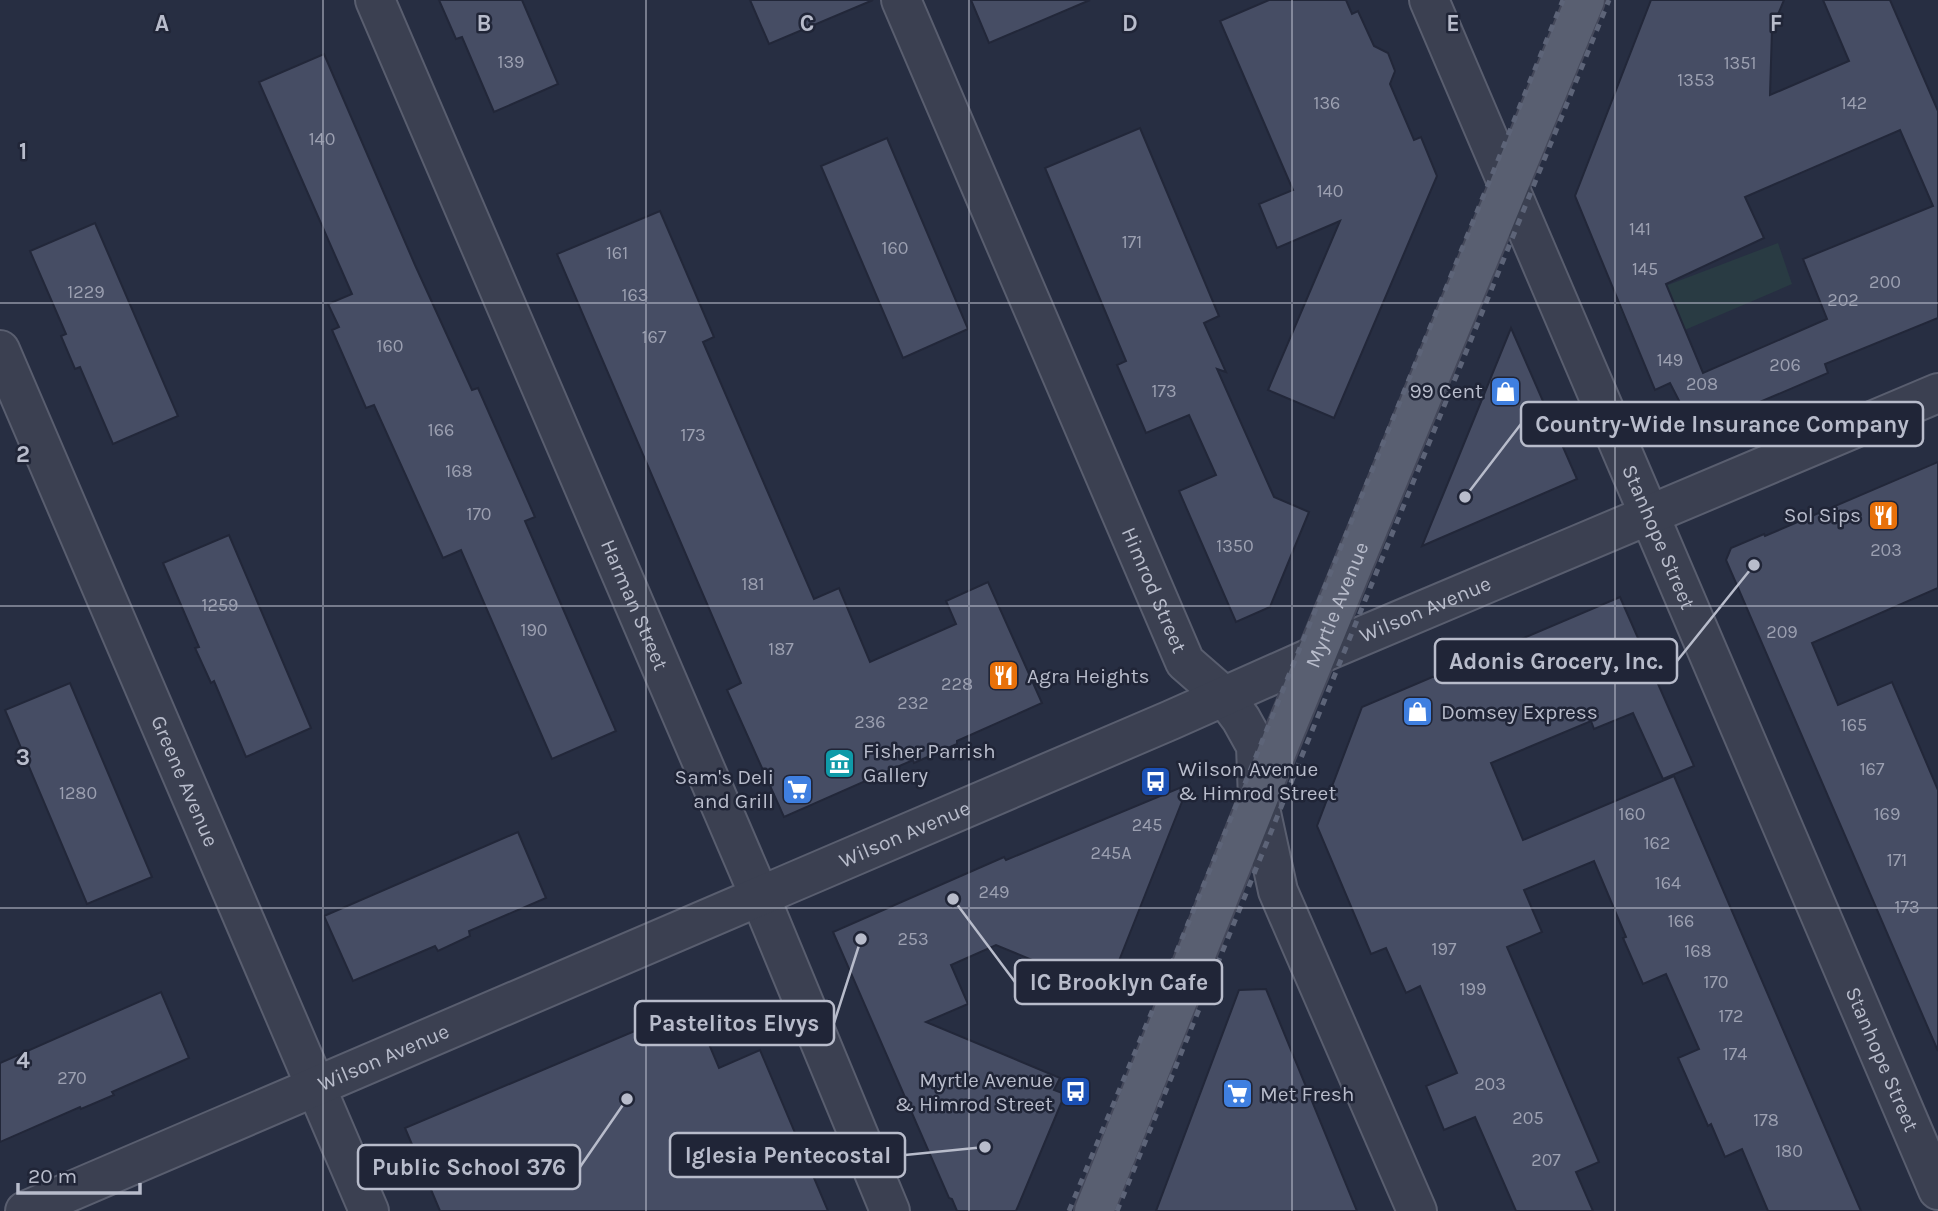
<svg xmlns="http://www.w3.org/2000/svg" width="1938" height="1211" font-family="Karla,sans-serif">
<rect width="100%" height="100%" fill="#272e42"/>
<polygon fill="#293b43" points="1778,243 1792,284 1638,350 1618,304"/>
<g fill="#464d64" stroke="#222739" stroke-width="2" fill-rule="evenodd">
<polygon points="439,0 522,0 558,84 494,112 462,37 456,39"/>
<polygon points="750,0 873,0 769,44"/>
<polygon points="971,0 1090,0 989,43"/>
<polygon points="1269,0 1346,0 1352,14 1358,11 1374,46 1388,53 1395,71 1390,84 1414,140 1421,137 1437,176 1334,418 1268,390 1340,221 1277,248 1259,204 1293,190 1220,21"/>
<path d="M 1651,0 L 1784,0 L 1772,29 L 1770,95 L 1849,61 L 1823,0 L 1890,0 L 1938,111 L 1938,318 L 1825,364 L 1828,373 L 1694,430 L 1670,383 L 1655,390 L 1575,196 ZM 1900,130 L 1933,206 L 1803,259 L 1827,319 L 1703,373 L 1666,284 L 1764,238 L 1745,197 Z"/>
<polygon points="324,54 415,265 472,390 478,388 535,517 525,521 616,731 552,759 461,550 443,558 374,405 366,408 332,330 339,327 328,304 352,294 259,82"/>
<polygon points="1140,128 1219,316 1204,323 1226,372 1217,369 1274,497 1309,512 1270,607 1236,622 1179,491 1216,475 1189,415 1146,433 1117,365 1126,361 1045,168"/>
<polygon points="887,138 968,329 903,358 821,166"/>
<polygon points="660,211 714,337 703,342 814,599 839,588 870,662 956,624 946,601 988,582 1042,703 957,741 957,744 914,763 913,760 784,817 727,690 741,683 557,254"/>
<polygon points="95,223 178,416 113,444 80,367 75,369 61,336 66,334 30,251"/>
<polygon points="1511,328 1577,479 1422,546 1454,468"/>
<polygon points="1938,462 1938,588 1812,643 1838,705 1892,682 1938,790 1938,1051 1726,560 1731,548 1764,534 1765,536"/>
<polygon points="229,535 311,728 246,757 214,681 211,683 195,648 199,647 163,563"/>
<polygon points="1620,597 1694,766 1663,779 1633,713 1594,729 1591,721 1491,763 1523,840 1674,776 1861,1211 1768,1211 1742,1149 1725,1157 1711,1124 1708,1126 1678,1058 1699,1049 1666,974 1643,984 1623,938 1626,937 1594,861 1524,890 1542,932 1507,947 1599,1162 1576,1172 1593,1211 1516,1211 1475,1117 1444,1130 1426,1086 1457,1073 1420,986 1406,993 1386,948 1371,954 1317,826 1362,707"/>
<polygon points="70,683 152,877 87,904 5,710"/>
<polygon points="1189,784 1107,991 996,945 951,965 968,1004 926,1022 1060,1078 1054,1090 1065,1094 1016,1211 957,1211 952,1199 949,1198 833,932 1004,857 1006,860"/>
<polygon points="518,832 546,898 469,931 470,936 438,951 435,946 353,981 324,916"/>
<polygon points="1266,989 1357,1211 1156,1211 1239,990"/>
<polygon points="161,992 189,1058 112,1092 114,1095 81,1109 80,1107 0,1142 0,1063"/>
<polygon points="672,1004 675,1013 693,1006 719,1068 760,1050 828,1211 440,1211 405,1128 642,1028 638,1019"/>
</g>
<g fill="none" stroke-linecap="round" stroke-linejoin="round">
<defs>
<g id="street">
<path id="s1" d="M 375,0 L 760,897 L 890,1211"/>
<path id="s2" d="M 901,0 L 1185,662 L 1224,696 L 1241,719 L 1256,746 L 1258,799 L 1278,891 L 1417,1211"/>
<path id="s3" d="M 1429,0 L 1938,1190"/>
<path id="s4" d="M 0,350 L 369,1211"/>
<path id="s5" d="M 25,1211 L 1171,720 L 1317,655 L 1938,393"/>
</g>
<g id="primary">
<path id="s6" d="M 1094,1211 L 1286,729 L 1585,0"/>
</g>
</defs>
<use href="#street" stroke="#595e6f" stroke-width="42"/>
<use href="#primary" stroke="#45495b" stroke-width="42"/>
<use href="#street" stroke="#3b4051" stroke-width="38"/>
<use href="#primary" stroke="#595f71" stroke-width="38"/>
<g stroke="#5d6478" stroke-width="5" stroke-dasharray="7 7" stroke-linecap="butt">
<polyline points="1069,1211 1168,973 1563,0"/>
<polyline points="1117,1211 1609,0"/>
</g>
</g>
<path fill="none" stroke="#b8bccb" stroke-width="2" stroke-opacity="0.55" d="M 323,0 L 323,1211M 646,0 L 646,1211M 969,0 L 969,1211M 1292,0 L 1292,1211M 1615,0 L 1615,1211M 0,303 L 1938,303M 0,606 L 1938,606M 0,908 L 1938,908"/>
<defs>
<symbol id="shop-square" viewBox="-11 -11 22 22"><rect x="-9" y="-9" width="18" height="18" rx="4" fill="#3f7fe0" stroke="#202537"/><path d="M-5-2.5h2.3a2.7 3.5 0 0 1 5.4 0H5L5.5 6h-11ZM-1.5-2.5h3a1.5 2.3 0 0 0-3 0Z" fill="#fff"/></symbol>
<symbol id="restaurant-square" viewBox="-11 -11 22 22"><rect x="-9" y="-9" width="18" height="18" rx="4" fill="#e8710a" stroke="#202537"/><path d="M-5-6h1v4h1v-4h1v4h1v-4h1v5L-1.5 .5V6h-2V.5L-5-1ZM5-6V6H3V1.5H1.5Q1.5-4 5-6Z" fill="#fff"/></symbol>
<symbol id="museum-square" viewBox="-11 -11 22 22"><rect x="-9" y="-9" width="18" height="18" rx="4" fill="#0f9aa8" stroke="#202537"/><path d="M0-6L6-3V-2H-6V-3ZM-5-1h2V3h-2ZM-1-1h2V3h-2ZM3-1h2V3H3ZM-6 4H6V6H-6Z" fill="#fff"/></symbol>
<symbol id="bus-square" viewBox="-11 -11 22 22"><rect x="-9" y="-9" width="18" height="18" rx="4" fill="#1a4fb4" stroke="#202537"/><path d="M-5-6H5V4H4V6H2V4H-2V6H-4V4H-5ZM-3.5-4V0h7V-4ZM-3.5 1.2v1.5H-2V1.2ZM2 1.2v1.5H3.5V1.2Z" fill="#fff"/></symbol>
<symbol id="supermarket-square" viewBox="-11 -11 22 22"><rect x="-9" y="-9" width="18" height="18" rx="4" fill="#3f7fe0" stroke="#202537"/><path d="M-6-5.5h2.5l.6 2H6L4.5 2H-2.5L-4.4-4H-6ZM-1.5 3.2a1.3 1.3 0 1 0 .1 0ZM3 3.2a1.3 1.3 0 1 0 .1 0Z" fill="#fff"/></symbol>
</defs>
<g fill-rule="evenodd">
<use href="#shop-square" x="1488" y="374" width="35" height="35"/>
<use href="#restaurant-square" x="1866" y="498" width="35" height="35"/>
<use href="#restaurant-square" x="986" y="658" width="35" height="35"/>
<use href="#shop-square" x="1400" y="694" width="35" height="35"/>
<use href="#museum-square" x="822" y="746" width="35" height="35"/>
<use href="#bus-square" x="1138" y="764" width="35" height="35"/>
<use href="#supermarket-square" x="780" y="772" width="35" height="35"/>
<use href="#bus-square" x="1058" y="1074" width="35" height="35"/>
<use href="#supermarket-square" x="1220" y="1076" width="35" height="35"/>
</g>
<g text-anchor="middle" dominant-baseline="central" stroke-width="5" stroke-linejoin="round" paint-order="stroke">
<g font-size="18" fill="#9ca0b1">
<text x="511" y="62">139</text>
<text x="1740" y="63">1351</text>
<text x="1696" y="80">1353</text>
<text x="1327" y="103">136</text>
<text x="1854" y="103">142</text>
<text x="322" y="139">140</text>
<text x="1330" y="191">140</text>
<text x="1640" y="229">141</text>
<text x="1132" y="242">171</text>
<text x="895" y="248">160</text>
<text x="617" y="253">161</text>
<text x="1645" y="269">145</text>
<text x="1885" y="282">200</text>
<text x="86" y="292">1229</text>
<text x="635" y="295">163</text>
<text x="1843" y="300">202</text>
<text x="654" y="337">167</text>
<text x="390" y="346">160</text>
<text x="1670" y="360">149</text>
<text x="1785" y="365">206</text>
<text x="1702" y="384">208</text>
<text x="1164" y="391">173</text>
<text x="441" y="430">166</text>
<text x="693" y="435">173</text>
<text x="459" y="471">168</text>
<text x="479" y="514">170</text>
<text x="1235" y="546">1350</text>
<text x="1886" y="550">203</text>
<text x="753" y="584">181</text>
<text x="220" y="605">1259</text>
<text x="534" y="630">190</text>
<text x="1782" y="632">209</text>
<text x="781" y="649">187</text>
<text x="957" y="684">228</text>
<text x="913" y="703">232</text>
<text x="870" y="722">236</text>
<text x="1854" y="725">165</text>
<text x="1872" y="769">167</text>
<text x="78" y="793">1280</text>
<text x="1632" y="814">160</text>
<text x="1887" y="814">169</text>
<text x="1147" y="825">245</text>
<text x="1657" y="843">162</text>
<text x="1111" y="853">245A</text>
<text x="1897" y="860">171</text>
<text x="1668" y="883">164</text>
<text x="994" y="892">249</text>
<text x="1907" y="907">173</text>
<text x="1681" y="921">166</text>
<text x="913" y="939">253</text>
<text x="1444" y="949">197</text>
<text x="1698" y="951">168</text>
<text x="1716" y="982">170</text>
<text x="1473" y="989">199</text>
<text x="1731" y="1016">172</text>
<text x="1735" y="1054">174</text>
<text x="72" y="1078">270</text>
<text x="1490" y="1084">203</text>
<text x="1528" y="1118">205</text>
<text x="1766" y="1120">178</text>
<text x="1789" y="1151">180</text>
<text x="1546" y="1160">207</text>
</g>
<g font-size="21" fill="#b8bccb" stroke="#202537" text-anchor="start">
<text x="1483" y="391" text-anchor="end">99 Cent</text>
<text x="1861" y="515" text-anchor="end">Sol Sips</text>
<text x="1027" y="676">Agra Heights</text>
<text x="1441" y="712">Domsey Express</text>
<text x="863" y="751">Fisher Parrish<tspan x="863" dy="24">Gallery</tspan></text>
<text x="1178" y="769">Wilson Avenue<tspan x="1178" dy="24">&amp; Himrod Street</tspan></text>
<text x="774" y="777" text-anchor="end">Sam's Deli<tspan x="774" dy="24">and Grill</tspan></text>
<text x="1053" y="1080" text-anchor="end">Myrtle Avenue<tspan x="1053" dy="24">&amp; Himrod Street</tspan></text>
<text x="1260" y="1094">Met Fresh</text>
</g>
<g font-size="21" fill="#b8bccb" stroke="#202537">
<text stroke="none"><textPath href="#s3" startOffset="584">Stanhope Street</textPath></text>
<text stroke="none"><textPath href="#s2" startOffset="642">Himrod Street</textPath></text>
<text stroke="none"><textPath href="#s1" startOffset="658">Harman Street</textPath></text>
<text stroke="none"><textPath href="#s6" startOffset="653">Myrtle Avenue</textPath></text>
<text stroke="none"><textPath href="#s5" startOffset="1524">Wilson Avenue</textPath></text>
<text stroke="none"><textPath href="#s4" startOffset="469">Greene Avenue</textPath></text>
<text stroke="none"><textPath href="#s5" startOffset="957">Wilson Avenue</textPath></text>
<text stroke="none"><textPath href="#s5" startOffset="390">Wilson Avenue</textPath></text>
<text stroke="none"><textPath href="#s3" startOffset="1152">Stanhope Street</textPath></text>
</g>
</g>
<g font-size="23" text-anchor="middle" font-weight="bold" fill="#b8bccb" stroke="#202537" stroke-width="5" stroke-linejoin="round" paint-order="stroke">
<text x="162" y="31">A</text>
<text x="484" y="31">B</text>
<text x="807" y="31">C</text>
<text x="1130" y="31">D</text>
<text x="1453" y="31">E</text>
<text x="1776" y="31">F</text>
<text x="23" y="159">1</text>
<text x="23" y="462">2</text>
<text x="23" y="765">3</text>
<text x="23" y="1068">4</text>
</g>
<path fill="none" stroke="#b8bccb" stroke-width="2.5" d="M1465 497L1521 424M1754 565L1677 661M953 899L1015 982M861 939L834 1023M985 1147L905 1155M627 1099L580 1167"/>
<g fill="#b8bccb" stroke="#202537" stroke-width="2.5">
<circle cx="1465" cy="497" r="7"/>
<circle cx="1754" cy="565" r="7"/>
<circle cx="953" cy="899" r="7"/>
<circle cx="861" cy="939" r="7"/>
<circle cx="985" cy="1147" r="7"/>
<circle cx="627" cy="1099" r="7"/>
</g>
<g fill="#202537" stroke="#b8bccb" stroke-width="2.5">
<rect x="1521" y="402" width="402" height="44" rx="7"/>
<rect x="1435" y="639" width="242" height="44" rx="7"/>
<rect x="1015" y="960" width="207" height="44" rx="7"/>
<rect x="635" y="1001" width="199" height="44" rx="7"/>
<rect x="670" y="1133" width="235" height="44" rx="7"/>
<rect x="358" y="1145" width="222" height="44" rx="7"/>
</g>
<g font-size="23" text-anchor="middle" font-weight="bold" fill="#b8bccb">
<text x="1722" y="432">Country-Wide Insurance Company</text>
<text x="1556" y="669">Adonis Grocery, Inc.</text>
<text x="1119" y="990">IC Brooklyn Cafe</text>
<text x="734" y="1031">Pastelitos Elvys</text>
<text x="788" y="1163">Iglesia Pentecostal</text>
<text x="469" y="1175">Public School 376</text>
</g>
<path d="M18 1183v10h122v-10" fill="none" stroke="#b8bccb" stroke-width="3.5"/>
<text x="28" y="1183" font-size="21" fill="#b8bccb" stroke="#202537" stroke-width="5" paint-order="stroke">20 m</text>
</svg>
